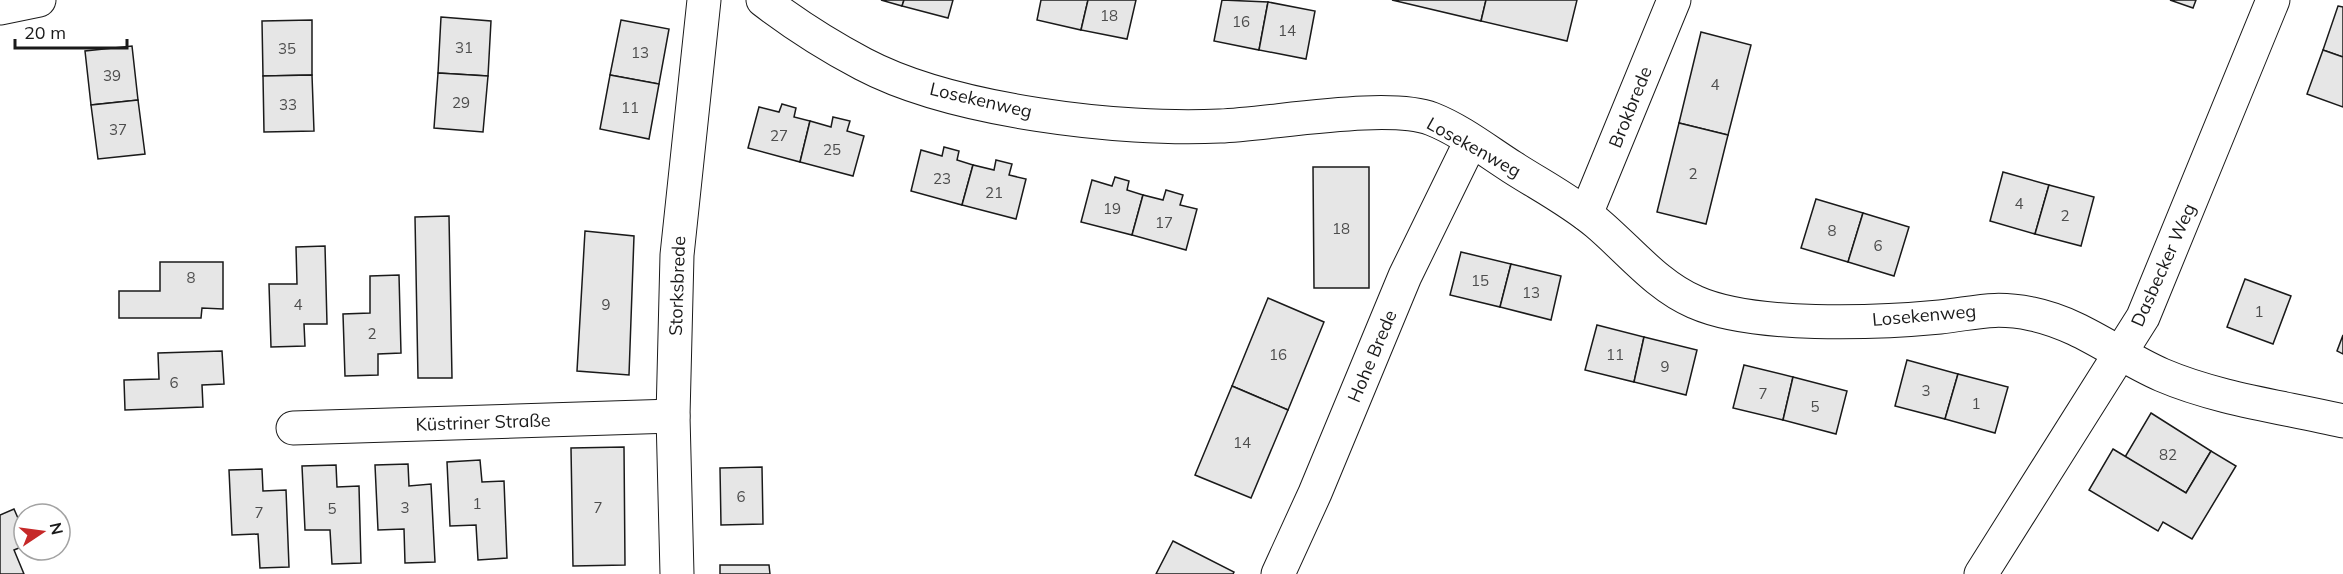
<svg xmlns="http://www.w3.org/2000/svg" width="2343" height="574" font-family="Mulish,sans-serif">
<rect width="100%" height="100%" fill="#fff"/>
<g fill="#e6e6e6" stroke="#1a1a1a" stroke-width="1.5">
<polygon points="881,0 904,0 902,6"/>
<polygon points="904,0 953,0 948,18 902,6"/>
<polygon points="1041,0 1088,0 1081,30 1037,20"/>
<polygon points="1088,0 1136,0 1127,39 1081,30"/>
<polygon points="1222,0 1268,2 1259,50 1214,41"/>
<polygon points="1392,0 1486,0 1481,21"/>
<polygon points="1486,0 1577,0 1567,41 1481,21"/>
<polygon points="2170,0 2196,0 2193,8"/>
<polygon points="1268,2 1315,11 1306,59 1259,50"/>
<polygon points="2338,6 2343,7 2343,57 2323,50"/>
<polygon points="441,17 491,21 488,76 438,73"/>
<polygon points="312,20 312,75 263,76 262,21"/>
<polygon points="621,20 669,29 659,84 610,75"/>
<polygon points="1701,32 1751,45 1728,135 1679,123"/>
<polygon points="132,46 138,100 91,105 85,51"/>
<polygon points="2323,50 2343,57 2343,107 2307,94"/>
<polygon points="438,73 488,76 483,132 434,128"/>
<polygon points="312,75 314,131 264,132 263,76"/>
<polygon points="610,75 659,84 649,139 600,129"/>
<polygon points="138,100 145,154 98,159 91,105"/>
<polygon points="782,104 796,108 794,117 810,121 800,162 748,148 759,107 779,112"/>
<polygon points="833,117 850,121 847,131 864,136 853,176 800,162 810,121 831,127"/>
<polygon points="1679,123 1728,135 1706,224 1657,212"/>
<polygon points="944,147 959,151 957,160 973,165 962,205 911,191 921,150 942,156"/>
<polygon points="996,160 1012,164 1009,175 1026,179 1016,219 962,205 973,165 994,170"/>
<polygon points="1313,167 1369,167 1369,288 1314,288"/>
<polygon points="2003,172 2049,185 2035,234 1990,221"/>
<polygon points="1115,177 1129,181 1127,190 1143,195 1132,235 1081,222 1092,180 1112,186"/>
<polygon points="2049,185 2094,197 2081,246 2035,234"/>
<polygon points="1166,190 1183,195 1180,205 1197,209 1186,250 1132,235 1143,195 1163,200"/>
<polygon points="1816,199 1863,213 1848,262 1801,248"/>
<polygon points="1863,213 1909,227 1894,276 1848,262"/>
<polygon points="449,216 452,378 418,378 415,217"/>
<polygon points="585,231 634,236 629,375 577,371"/>
<polygon points="325,246 327,324 304,324 305,346 271,347 269,284 297,284 296,247"/>
<polygon points="1461,252 1511,264 1500,307 1450,295"/>
<polygon points="160,262 223,262 223,309 202,308 201,318 119,318 119,291 160,291"/>
<polygon points="1511,264 1561,276 1551,320 1500,307"/>
<polygon points="399,275 401,353 378,354 378,375 345,376 343,314 370,313 370,276"/>
<polygon points="2245,279 2291,296 2273,344 2227,327"/>
<polygon points="1268,298 1324,322 1288,410 1232,386"/>
<polygon points="1597,325 1644,337 1634,382 1585,370"/>
<polygon points="2343,335 2343,354 2337,351"/>
<polygon points="1644,337 1697,350 1686,395 1634,382"/>
<polygon points="222,351 224,384 202,385 203,407 125,410 124,380 159,379 158,353"/>
<polygon points="1907,360 1958,374 1945,419 1895,406"/>
<polygon points="1744,365 1793,377 1783,420 1733,408"/>
<polygon points="1958,374 2008,387 1995,433 1945,419"/>
<polygon points="1793,377 1847,391 1836,434 1783,420"/>
<polygon points="1232,386 1288,410 1251,498 1195,475"/>
<polygon points="2151,413 2211,451 2186,493 2125,457"/>
<polygon points="624,447 625,565 573,566 571,448"/>
<polygon points="2113,449 2186,493 2211,451 2236,466 2192,539 2163,522 2158,531 2089,490"/>
<polygon points="480,460 482,482 504,481 507,558 478,560 476,525 450,526 447,462"/>
<polygon points="408,464 409,486 431,484 435,562 405,563 404,529 378,530 375,465"/>
<polygon points="336,465 337,487 359,486 361,563 332,564 330,530 305,530 302,466"/>
<polygon points="762,467 763,524 721,525 720,468"/>
<polygon points="262,469 263,491 286,490 289,567 260,568 258,534 232,535 229,470"/>
<polygon points="14,509 24,532 24,546 14,550 24,574 0,574 0,515"/>
<polygon points="1173,541 1234,572 1233,574 1156,574"/>
<polygon points="720,565 769,565 770,574 720,574"/>
</g>
<g fill="none" stroke-linecap="round" stroke-linejoin="round">
<defs>
<g id="street">
<path d="M 763,0 C 793,23 829,46 863,64 C 952,111 1120,131 1220,126 C 1272,124 1387,102 1432,119 C 1460,130 1487,151 1512,167 C 1540,185 1571,201 1597,223 C 1629,250 1657,286 1695,302 C 1753,328 1876,323 1940,317 C 1976,313 1993,306 2032,314 C 2081,324 2118,356 2162,375 C 2218,399 2283,407 2343,421"/>
<polyline points="0,8 39,0"/>
<polyline points="1586,214 1674,0"/>
<polyline points="293,428 673,416"/>
<polyline points="677,574 673,416 677,255 704,0"/>
<polyline points="1278,574 1315,493 1405,276 1471,141"/>
<polyline points="1981,574 2143,317 2273,0"/>
</g>
</defs>
<use href="#street" stroke="#1a1a1a" stroke-width="35"/>
<use href="#street" stroke="#fff" stroke-width="33"/>
</g>
<g text-anchor="middle" dominant-baseline="central" stroke-width="4.5" stroke-linejoin="round" paint-order="stroke">
<g font-size="15" fill="#4d4d4d">
<text x="1109" y="15">18</text>
<text x="1241" y="21">16</text>
<text x="1287" y="30">14</text>
<text x="464" y="47">31</text>
<text x="287" y="48">35</text>
<text x="640" y="52">13</text>
<text x="112" y="75">39</text>
<text x="1715" y="84">4</text>
<text x="461" y="102">29</text>
<text x="288" y="104">33</text>
<text x="630" y="107">11</text>
<text x="118" y="129">37</text>
<text x="779" y="135">27</text>
<text x="832" y="149">25</text>
<text x="1693" y="173">2</text>
<text x="942" y="178">23</text>
<text x="994" y="192">21</text>
<text x="2019" y="203">4</text>
<text x="1112" y="208">19</text>
<text x="2065" y="215">2</text>
<text x="1164" y="222">17</text>
<text x="1341" y="228">18</text>
<text x="1832" y="230">8</text>
<text x="1878" y="245">6</text>
<text x="191" y="277">8</text>
<text x="1480" y="280">15</text>
<text x="1531" y="292">13</text>
<text x="298" y="304">4</text>
<text x="606" y="304">9</text>
<text x="2259" y="311">1</text>
<text x="372" y="333">2</text>
<text x="1278" y="354">16</text>
<text x="1615" y="354">11</text>
<text x="1665" y="366">9</text>
<text x="174" y="382">6</text>
<text x="1926" y="390">3</text>
<text x="1763" y="393">7</text>
<text x="1976" y="403">1</text>
<text x="1815" y="406">5</text>
<text x="1242" y="442">14</text>
<text x="2168" y="454">82</text>
<text x="741" y="496">6</text>
<text x="477" y="503">1</text>
<text x="405" y="507">3</text>
<text x="598" y="507">7</text>
<text x="332" y="508">5</text>
<text x="259" y="512">7</text>
</g>
<g font-size="18" fill="#1a1a1a" stroke="#fff">
<text transform="translate(981 100) rotate(13)">Losekenweg</text>
<text transform="translate(1630 107) rotate(-68)">Brokbrede</text>
<text transform="translate(1474 147) rotate(29)">Losekenweg</text>
<text transform="translate(2163 265) rotate(-66)">Dasbecker Weg</text>
<text transform="translate(677 286) rotate(-88)">Storksbrede</text>
<text transform="translate(1924 315) rotate(-5)">Losekenweg</text>
<text transform="translate(1372 356) rotate(-67)">Hohe Brede</text>
<text transform="translate(483 422) rotate(-2)">Küstriner Straße</text>
</g>
</g>
<g transform="translate(42 532) rotate(77)"><circle r="28" fill="#ffffff" stroke="#a3a3a3" stroke-width="1.5"/>
<path d="M0-4.5L10 22L0 15L-10 22Z" fill="#c62828"/>
<text y="-9" font-size="16" font-weight="bold" text-anchor="middle" fill="#1a1a1a">N</text>
</g>
<path d="M15 39v9h112v-9" fill="none" stroke="#1a1a1a" stroke-width="3"/>
<text x="24" y="39" font-size="18" fill="#1a1a1a" stroke="#ffffff" stroke-width="4.5" paint-order="stroke">20 m</text>
</svg>
